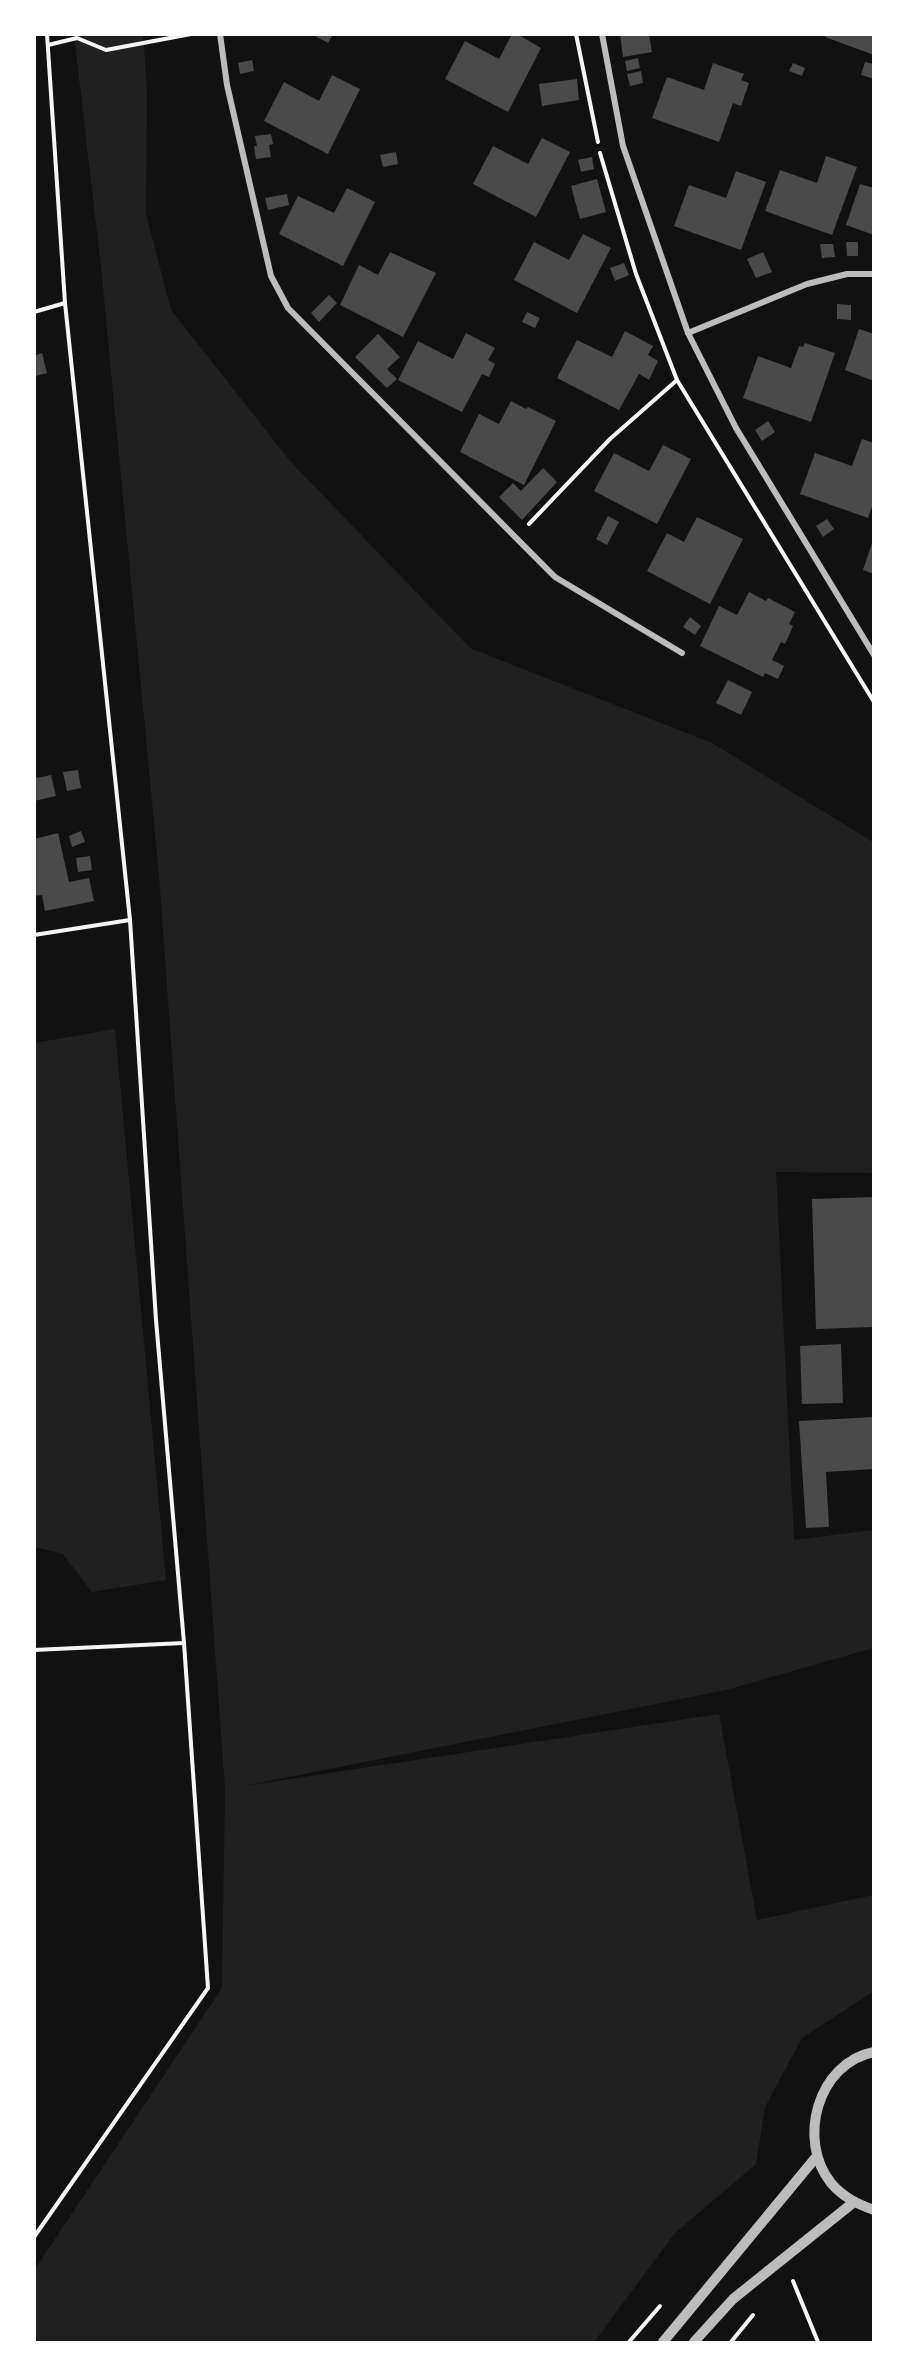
<svg xmlns="http://www.w3.org/2000/svg" width="908" height="2377" font-family="'DM Sans',sans-serif">
<rect width="100%" height="100%" fill="#111"/>
<g fill="#202020">
<polygon points="143,34 147,90 146,214 171,310 290,461 470,648 712,743 873,842 873,1173 776,1172 794,1540 873,1530 873,1648 726,1690 244,1786 719,1714 757,1920 873,1895 874,1991 802,2038 765,2107 756,2164 675,2233 594,2342 35,2342 35,2269 222,1988 225,1789 159,875 101,267 74,35"/>
<polygon points="115,1029 166,1580 92,1592 63,1554 35,1547 34,1043"/>
</g>
<g fill="#4a4a4a">
<polygon points="311,34 333,34 328,43"/>
<polygon points="512,34 517,34 541,48 508,112 445,79 465,41 499,59"/>
<polygon points="620,34 649,34 652,52 623,57"/>
<polygon points="825,34 874,34 874,55 825,37"/>
<polygon points="638,58 640,68 627,71 625,61"/>
<polygon points="252,60 254,71 240,74 238,63"/>
<polygon points="865,62 874,64 874,79 861,75"/>
<polygon points="713,63 744,74 741,80 749,83 741,106 733,103 719,142 652,118 667,77 704,90"/>
<polygon points="793,63 805,68 802,76 789,71"/>
<polygon points="641,71 643,83 630,86 627,74"/>
<polygon points="332,75 360,89 328,154 264,121 284,82 319,101"/>
<polygon points="577,79 579,100 542,106 539,84"/>
<polygon points="271,134 273,144 269,145 271,157 256,159 254,146 257,146 255,136"/>
<polygon points="542,138 570,152 536,217 473,184 493,146 528,164"/>
<polygon points="396,152 398,164 383,167 380,155"/>
<polygon points="826,156 857,167 832,235 765,211 780,170 817,183"/>
<polygon points="592,157 594,169 581,172 578,160"/>
<polygon points="736,171 766,182 741,250 674,226 689,185 726,198"/>
<polygon points="597,179 606,212 580,219 571,186"/>
<polygon points="860,184 874,188 874,235 846,225"/>
<polygon points="347,188 375,202 343,266 279,234 298,196 334,213"/>
<polygon points="287,194 289,205 268,210 265,198"/>
<polygon points="583,234 611,248 577,313 514,280 534,242 569,260"/>
<polygon points="846,242 858,242 858,256 847,256"/>
<polygon points="820,244 833,244 835,257 822,258"/>
<polygon points="390,252 436,273 403,337 340,305 359,265 378,275"/>
<polygon points="763,252 772,272 756,278 747,259"/>
<polygon points="624,263 629,275 615,281 610,268"/>
<polygon points="329,295 337,303 319,322 311,313"/>
<polygon points="837,304 851,305 851,320 837,319"/>
<polygon points="527,312 540,318 535,328 522,322"/>
<polygon points="859,329 874,334 874,381 845,370"/>
<polygon points="625,331 653,346 648,355 658,361 649,380 639,374 619,410 557,378 577,340 612,357"/>
<polygon points="466,333 495,348 488,360 495,364 489,377 482,374 462,412 398,380 418,341 453,359"/>
<polygon points="378,334 400,357 387,369 397,379 387,388 355,357"/>
<polygon points="805,343 835,353 811,422 743,398 758,356 791,368 799,346 803,347"/>
<polygon points="42,353 47,373 36,376 34,356"/>
<polygon points="511,401 526,409 528,407 556,421 524,485 460,452 479,414 499,424"/>
<polygon points="768,421 775,432 762,441 755,430"/>
<polygon points="862,439 874,443 874,501 868,518 800,494 815,453 852,466"/>
<polygon points="663,445 691,459 657,524 594,491 614,453 649,471"/>
<polygon points="543,468 557,482 522,520 499,497 513,483 521,491"/>
<polygon points="608,516 619,522 607,545 596,539"/>
<polygon points="697,517 743,539 710,604 647,571 667,533 684,542"/>
<polygon points="827,519 834,529 823,537 816,526"/>
<polygon points="873,540 874,540 874,574 863,570"/>
<polygon points="749,592 766,601 768,598 795,612 789,624 793,626 785,644 781,642 772,660 784,666 778,679 765,673 763,677 700,646 719,606 737,615"/>
<polygon points="690,617 701,626 695,635 683,627"/>
<polygon points="728,680 752,692 741,715 716,703"/>
<polygon points="78,770 81,788 67,791 63,772"/>
<polygon points="34,772 37,778 51,775 56,796 34,801"/>
<polygon points="81,831 85,842 72,847 69,836"/>
<polygon points="58,833 69,882 89,878 94,901 45,911 42,895 34,896 34,839"/>
<polygon points="90,856 92,870 78,872 76,858"/>
<polygon points="874,1197 874,1327 816,1329 812,1199"/>
<polygon points="841,1344 843,1403 802,1404 800,1346"/>
<polygon points="874,1417 874,1469 826,1472 829,1527 806,1528 799,1421"/>
</g>
<g fill="none" stroke-linecap="round" stroke-linejoin="round">
<g stroke="#f5f5f5" stroke-width="4">
<polyline points="576,34 598,142"/>
<polyline points="48,45 77,38 106,50 191,34"/>
<polyline points="600,153 636,274 677,380 874,702"/>
<polyline points="34,312 65,303"/>
<polyline points="529,524 610,439 677,380"/>
<polyline points="34,935 130,920"/>
<polyline points="34,1650 184,1643"/>
<polyline points="34,2237 208,1988 184,1643 156,1320 130,920 65,303 47,34"/>
<polyline points="793,2281 818,2342"/>
<polyline points="629,2342 660,2306"/>
<polyline points="731,2342 753,2315"/>
</g>
<g stroke="#bcbcbc" stroke-width="6">
<polyline points="220,34 227,85 271,276 288,308 555,577 682,653"/>
<polyline points="602,34 623,146 688,333 736,428 874,655"/>
<polyline points="688,333 807,284 847,274 874,274"/>
</g>
<g stroke="#bcbcbc" stroke-width="10">
<path d="M 874,2052 C 817,2063 797,2141 831,2183 C 843,2197 857,2204 874,2210"/>
<polyline points="663,2342 817,2156"/>
<polyline points="694,2342 733,2299 854,2202"/>
</g>
</g>
<rect width="908" height="2377" fill="none" stroke="#ffffff" stroke-width="72"/>
</svg>
